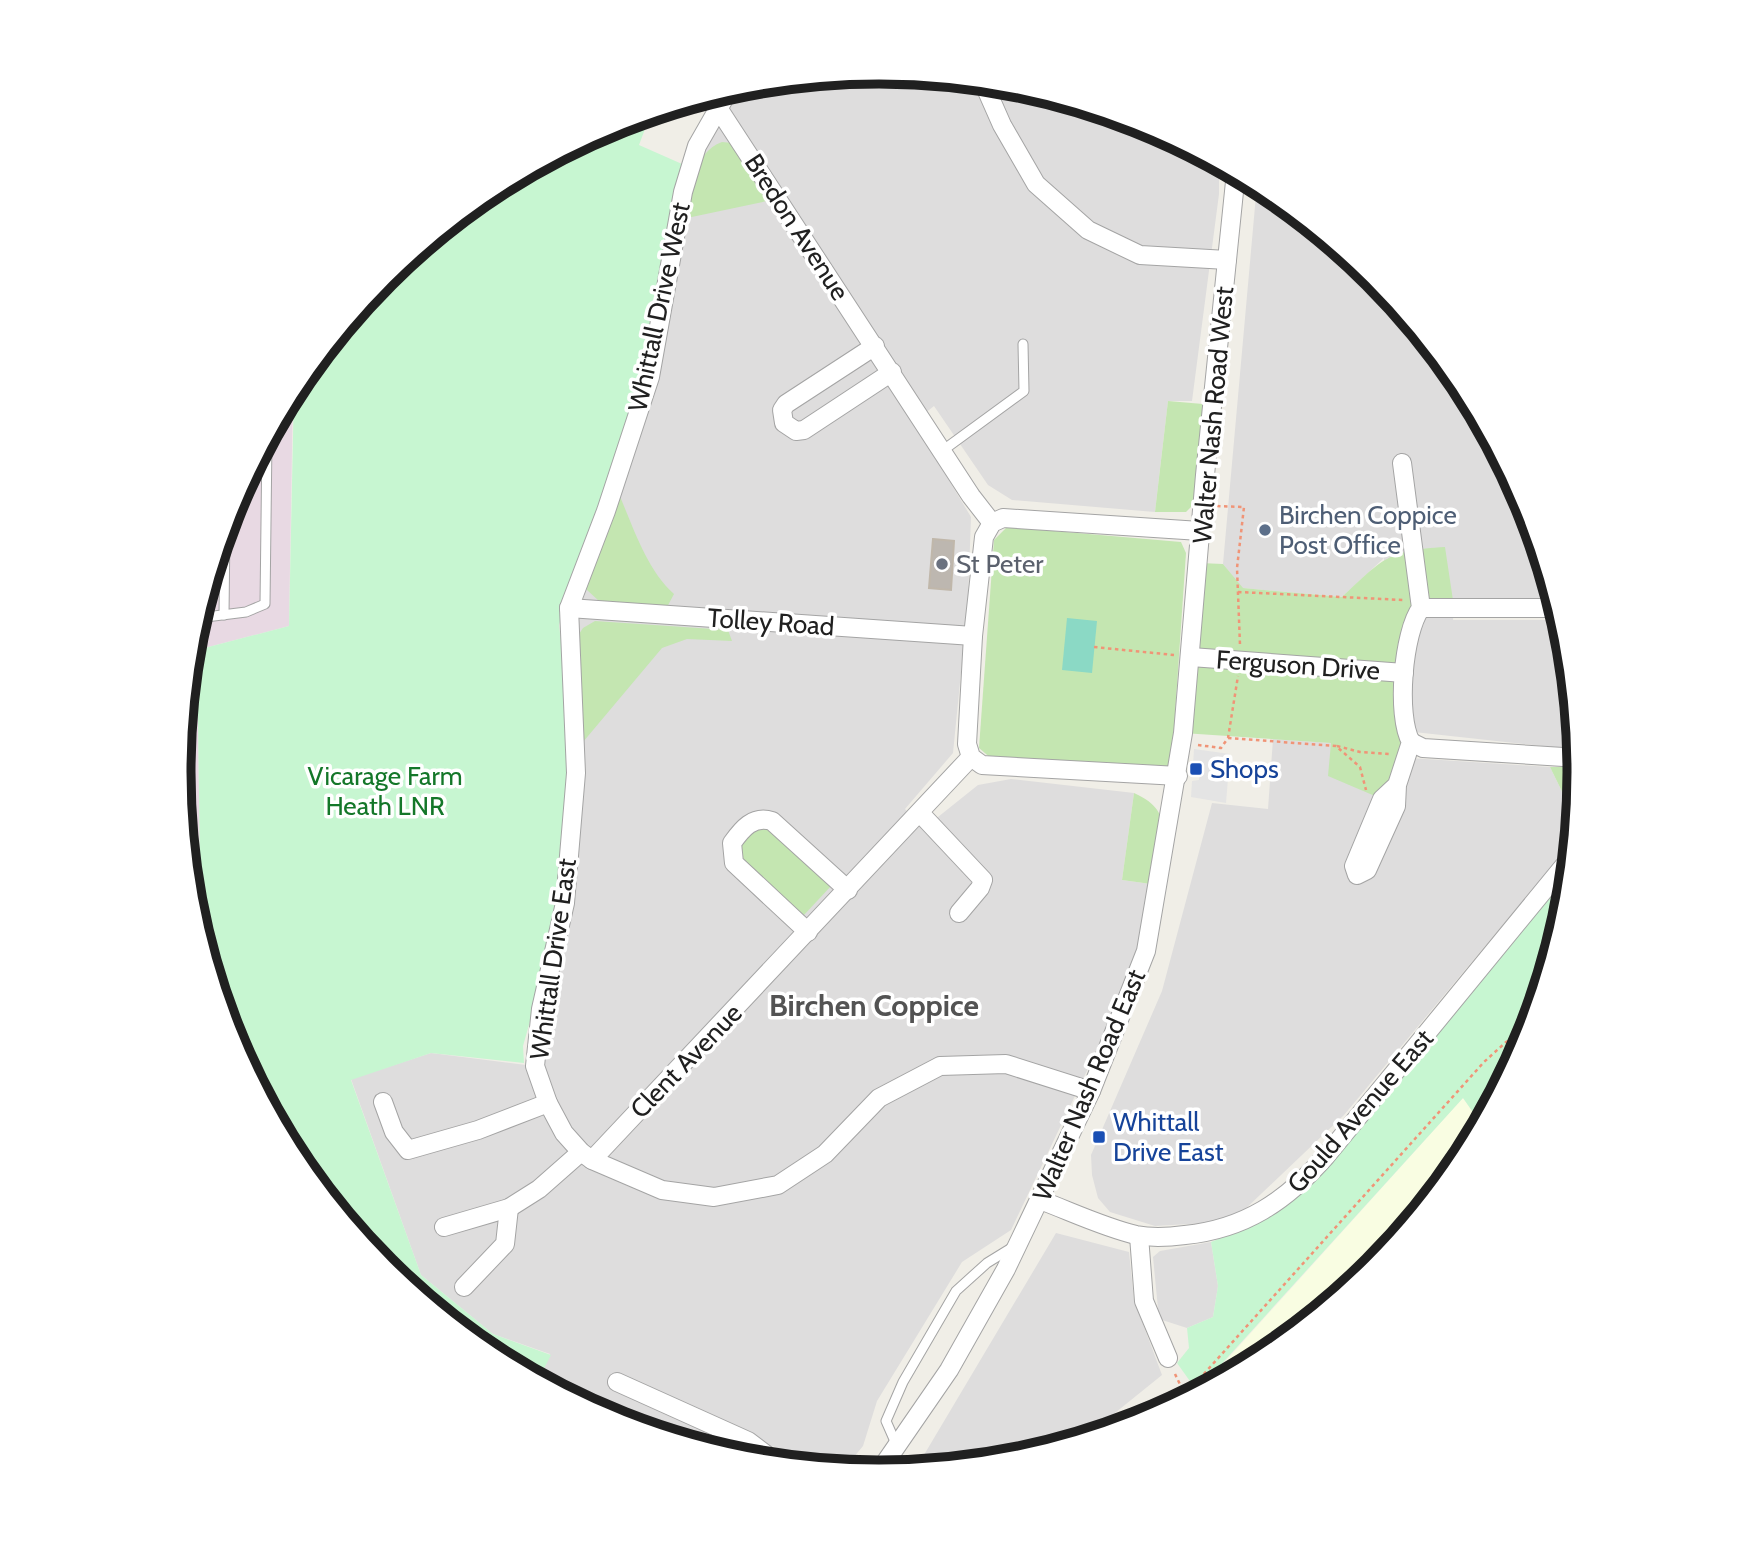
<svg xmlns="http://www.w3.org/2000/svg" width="1760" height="1545" font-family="Cabin,sans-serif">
<rect width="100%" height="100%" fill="#f0eee7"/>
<g fill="#dedddd">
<polygon points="880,72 1017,85 1149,125 1219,163 1219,194 1192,401 1168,401 1155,512 1012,500 988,485 934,406 914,422 971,517 968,602 953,753 905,809 923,829 978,785 1011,779 1134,793 1122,880 1151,884 1142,949 1126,989 1011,1230 962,1262 877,1401 863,1446 853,1458 824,1467 804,1466 773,1446 760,1461 743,1460 611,1420 538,1380 550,1354 493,1334 421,1275 351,1079 431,1053 534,1066 569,608 683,192 718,108 710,95 744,85"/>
<polygon points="1257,184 1270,190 1376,277 1463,384 1528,505 1556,600 1454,607 1453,620 1562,620 1567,636 1579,750 1414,732 1410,758 1550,767 1576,820 1575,836 1556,861 1344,1115 1240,1214 1207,1223 1155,1226 1110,1212 1098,1198 1092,1175 1091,1155 1162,991 1212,803 1268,809 1273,739 1332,743 1382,799 1396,807 1384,558 1342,597 1242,588 1223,564"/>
<polygon points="1056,1233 1129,1252 1134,1300 1162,1375 1105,1421 1090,1437 1016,1460 915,1470"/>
<polygon points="1211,1242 1218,1286 1213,1317 1187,1328 1159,1319 1153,1257 1160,1251"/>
</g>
<polygon fill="#e8d9e3" points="293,391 289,626 197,650 201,938 193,909 179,772 193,635 233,504"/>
<polygon fill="#f9fde2" points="1463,1098 1482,1125 1462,1162 1375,1268 1269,1355 1194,1396"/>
<g fill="#c4e6b1">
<path d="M 722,142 L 732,143 L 772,200 L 687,218 C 693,190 692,153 722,142 Z"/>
<polygon points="1168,401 1203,404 1195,503 1186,512 1155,512"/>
<path d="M 618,492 C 633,526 646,569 674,594 L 666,609 L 599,601 L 587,590 L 586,578 Z"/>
<polygon points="1007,527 1181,542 1186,553 1172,758 1168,766 1158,768 993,760 979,748 994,540"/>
<path d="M 1445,547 L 1454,607 L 1412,619 L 1411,742 L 1382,799 L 1328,776 L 1331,743 L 1183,733 L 1200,563 L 1223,564 L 1243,588 L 1342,597 C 1383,559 1387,550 1445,547 Z"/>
<polygon points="595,621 728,630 732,641 687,639 662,648 583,742 577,637 583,628"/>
<polygon points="1550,767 1580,767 1576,820"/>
<path d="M 1134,793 C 1180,813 1159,844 1151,884 L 1122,880 Z"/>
<polygon points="769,827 832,885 804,915 739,857 738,846 755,828"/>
</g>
<g fill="#c7f6d1">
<polygon points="651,113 639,145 682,164 675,228 650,377 578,558 559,625 570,713 568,833 547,961 523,1046 524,1063 431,1053 351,1080 421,1275 493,1334 551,1355 538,1380 490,1355 384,1268 297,1161 232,1040 201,938 197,650 289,626 294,389 298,383 385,277 491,190 612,125"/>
<polygon points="1571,866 1567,910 1529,1034 1504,1059 1528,1037 1527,1041 1482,1125 1463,1098 1197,1391 1177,1363 1189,1348 1187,1328 1213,1317 1218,1286 1211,1242 1243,1229 1296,1195"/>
</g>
<polygon fill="#8bd9c5" points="1067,618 1097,621 1092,673 1062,670"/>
<polygon fill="#e4e4e4" points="1194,749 1230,754 1226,803 1191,797 1192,781 1199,780 1200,766 1193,765"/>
<polygon fill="#bdb7b0" stroke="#c0b7aa" stroke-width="2" points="933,539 954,541 951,590 929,588"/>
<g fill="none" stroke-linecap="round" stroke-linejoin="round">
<defs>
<g id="lane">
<polyline points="942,451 1024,391 1023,344"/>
<polyline points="224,615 225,528"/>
<polyline points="198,618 246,612 265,604 267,440"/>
<polyline points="897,1446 886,1421 903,1382 956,1291 987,1263 1013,1247"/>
</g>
<g id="street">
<polyline points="983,82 1002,125 1036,184 1088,230 1140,255 1227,260"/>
<polyline points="729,90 697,146 683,192 650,377 606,511 569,608 576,773 565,903 541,1009 535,1066 548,1103 564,1133 581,1152 592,1160 662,1190 714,1197 778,1185 825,1154 879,1098 940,1066 1006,1064 1091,1091"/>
<polyline points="718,108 971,496 992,523"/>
<polyline points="875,346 786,404 782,410 784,423 796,431 804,430 892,372"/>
<polyline points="569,608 973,636"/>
<polyline points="1421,608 1559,608"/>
<polyline points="1191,657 1404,673"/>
<polyline points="1411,742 1423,748 1579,758"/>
<polyline points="1178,776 982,765 971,757 967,744 973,636 984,537 992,523 1003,518 1200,531"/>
<path d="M 1397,785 L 1382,799 L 1354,866 L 1357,875 L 1367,870 L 1396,806 L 1397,785 L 1411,742 C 1396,716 1403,632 1421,608 L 1402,463"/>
<polyline points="920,813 983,880 980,888 959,913"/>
<path d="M 808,932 L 734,863 L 732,843 C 742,829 753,815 772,821 L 848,890"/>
<polyline points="383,1102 394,1132 408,1150 478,1130 548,1103"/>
<polyline points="592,1160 971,757"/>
<path d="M 1040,1200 C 1072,1212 1103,1227 1136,1235 C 1151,1238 1170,1237 1185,1235 C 1245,1229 1286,1201 1326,1156 L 1572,856"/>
<polyline points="444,1227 509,1208 539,1189 581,1152"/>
<polyline points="1139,1236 1144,1301 1168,1358"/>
<polyline points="464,1287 505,1244 509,1208"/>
<polyline points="617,1382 748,1441 777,1463"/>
<polyline points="878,1473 949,1370 1006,1269 1091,1091 1146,951 1183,733 1205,475 1236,172"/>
</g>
</defs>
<use href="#lane" stroke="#a4a4a4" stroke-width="11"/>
<use href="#street" stroke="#a4a4a4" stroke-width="20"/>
<g stroke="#f09477" stroke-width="2.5" stroke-dasharray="3.5 3.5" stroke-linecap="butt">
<polyline points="1217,506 1244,507 1237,568 1240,645"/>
<polyline points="1238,592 1403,600"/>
<polyline points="1094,647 1174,655"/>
<polyline points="1228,738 1336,746 1360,767 1366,790"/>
<polyline points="1198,745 1221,748 1228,738 1238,676"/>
<polyline points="1337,746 1360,752 1389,754"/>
<polyline points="1175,1374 1187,1399"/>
<polyline points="1185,1395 1484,1062 1506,1042 1531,1029"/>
</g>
<use href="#lane" stroke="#fff" stroke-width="9"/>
<use href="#street" stroke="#fff" stroke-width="18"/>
</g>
<circle fill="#5c6f8a" stroke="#fff" stroke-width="2.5" cx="1265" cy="530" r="7"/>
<circle fill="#6b7280" stroke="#fff" stroke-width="2.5" cx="942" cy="564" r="7"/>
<g fill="#1a4fb4" stroke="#fff" stroke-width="2.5">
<rect x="1189" y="762" width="14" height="14" rx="3.5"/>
<rect x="1092" y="1130" width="14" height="14" rx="3.5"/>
</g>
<g text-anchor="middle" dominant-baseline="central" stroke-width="7" stroke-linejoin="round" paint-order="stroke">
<g font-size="26" fill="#202020" stroke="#fff">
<text transform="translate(797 227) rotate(57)">Bredon Avenue</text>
<text transform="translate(659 307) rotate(-78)">Whittall Drive West</text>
<text transform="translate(1213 415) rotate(-85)">Walter Nash Road West</text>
<text transform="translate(771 622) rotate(4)">Tolley Road</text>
<text transform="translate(1298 665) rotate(4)">Ferguson Drive</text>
<text transform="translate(553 959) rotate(-82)">Whittall Drive East</text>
<text transform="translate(686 1061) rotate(-46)">Clent Avenue</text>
<text transform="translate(1089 1085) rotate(-67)">Walter Nash Road East</text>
<text transform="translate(1360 1111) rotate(-49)">Gould Avenue East</text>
</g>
<g font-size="26" fill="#4e5e75" stroke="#fff" text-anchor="start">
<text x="1279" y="515">Birchen Coppice<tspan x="1279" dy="30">Post Office</tspan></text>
</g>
<g font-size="26" fill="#5b616d" stroke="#fff" text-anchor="start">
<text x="956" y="564">St Peter</text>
</g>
<g font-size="26" fill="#164399" stroke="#fff" text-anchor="start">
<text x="1210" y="769">Shops</text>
<text x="1113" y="1122">Whittall<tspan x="1113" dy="30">Drive East</tspan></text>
</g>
<g font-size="26" fill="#147729" stroke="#fff">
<text x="385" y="776">Vicarage Farm<tspan x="385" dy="30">Heath LNR</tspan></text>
</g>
<g font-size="30" font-weight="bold" fill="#535353" stroke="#fff">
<text x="874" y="1005">Birchen Coppice</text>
</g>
</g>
<path d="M0 0H1760V1545H0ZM191 772a688 688 0 1 1 1376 0a688 688 0 1 1-1376 0Z" fill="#fff" fill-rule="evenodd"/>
<path fill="none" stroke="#202020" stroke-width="9" d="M191 772a688 688 0 1 1 1376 0a688 688 0 1 1-1376 0Z"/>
</svg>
